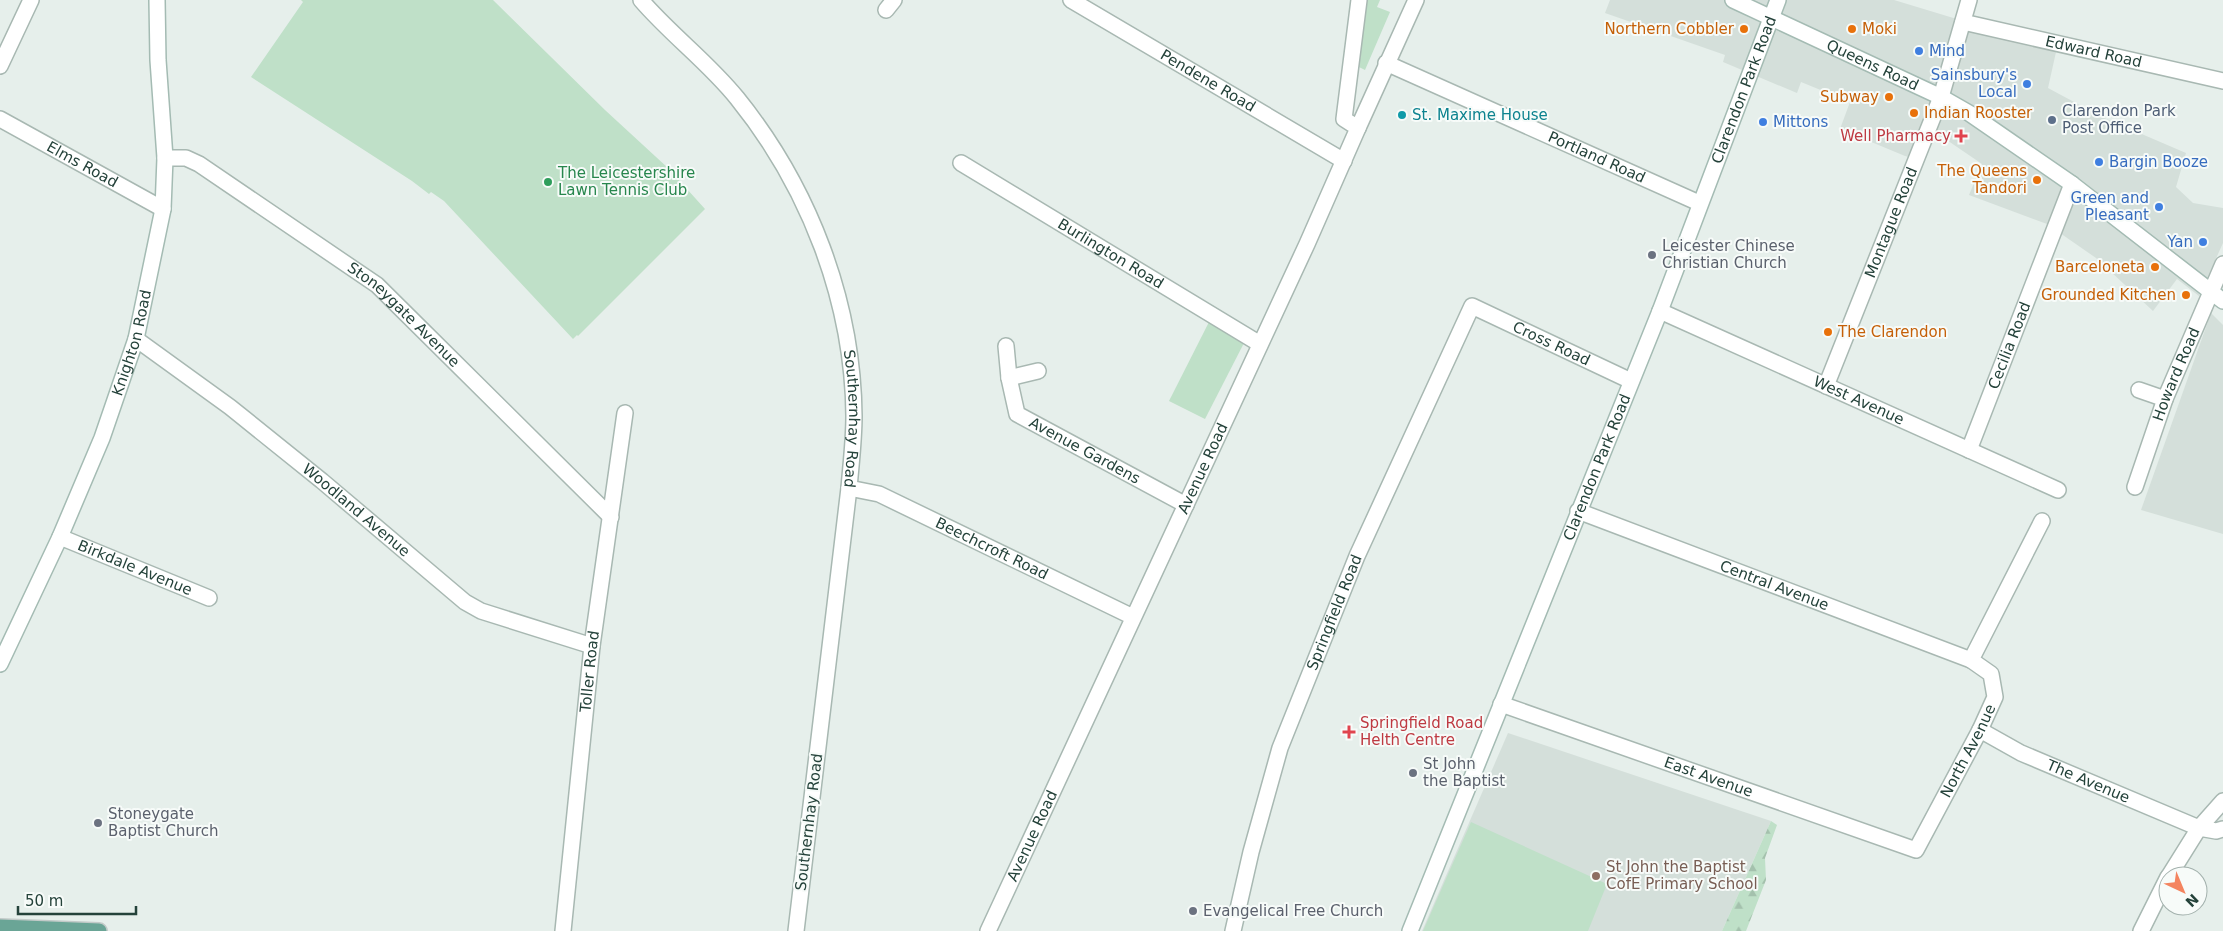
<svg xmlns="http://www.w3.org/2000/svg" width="2223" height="931" font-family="'DejaVu Sans',sans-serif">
<defs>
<pattern id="forest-firs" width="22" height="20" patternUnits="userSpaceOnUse" patternTransform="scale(1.25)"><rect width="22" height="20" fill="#bfe0c8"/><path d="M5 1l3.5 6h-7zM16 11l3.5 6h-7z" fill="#a4c1ad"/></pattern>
</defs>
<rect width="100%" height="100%" fill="#e6efeb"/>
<g fill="#d4dfda">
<polygon points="1610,0 1894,0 1960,20 1973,32 2056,52 2048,88 2102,117 2186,153 2176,187 2193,203 2223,208 2223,243 2199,296 2177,279 2153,311 2096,258 2047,224 1969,195 1982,164 1938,134 1928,130 1917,159 1905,156 1840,129 1850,102 1801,82 1797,93 1723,62 1725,55 1605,13"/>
<polygon points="2211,313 2223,325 2223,534 2141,510"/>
<polygon points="1508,733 1771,821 1722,931 1422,931"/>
</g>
<g fill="#bfe0c8">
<polygon points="301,0 493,0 605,110 668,168 705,209 578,336 577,335 573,339 444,201 431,192 429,194 412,181 251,77 303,2"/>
<polygon points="1367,0 1380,0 1377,7 1390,12 1365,70 1359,67"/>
<polygon points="1209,322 1245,341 1205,419 1169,401"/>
<polygon points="1471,822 1607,884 1588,931 1423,931"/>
</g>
<polygon fill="url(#forest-firs)" points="1771,821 1777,825 1765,858 1766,880 1746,931 1722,931"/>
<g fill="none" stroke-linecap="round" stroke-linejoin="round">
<defs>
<g id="street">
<path id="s1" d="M 641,0 C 671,35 708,62 737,98 C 809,187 853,301 854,416 C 854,440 851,464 849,488 L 796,931"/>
<path id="s2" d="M 1071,0 L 1344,161"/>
<polyline points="886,10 894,0"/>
<path id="s3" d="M 1963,22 L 2223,81"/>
<path id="s4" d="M 1386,63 L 1699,203"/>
<polyline points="0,66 31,0"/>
<path id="s5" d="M 0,119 L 163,209"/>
<polyline points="1358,128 1416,0"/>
<path id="s6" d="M 165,158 L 186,158 L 199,164 L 377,285 L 611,517"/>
<path id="s7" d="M 961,163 L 1260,344"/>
<path id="s8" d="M 1660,311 L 2058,490"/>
<path id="s9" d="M 136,339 L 230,407 L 322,481 L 465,602 L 481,611 L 592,646"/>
<path id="s10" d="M 1006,346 L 1009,378 L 1017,414 L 1186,505"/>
<polyline points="1009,378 1038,371"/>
<path id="s11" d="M 1826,386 L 1941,97 L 1969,0"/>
<polyline points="2139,390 2165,399"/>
<path id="s12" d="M 1969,450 L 2072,184"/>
<path id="s13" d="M 2135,487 L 2165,399 L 2223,264"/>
<path id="s14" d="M 849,488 L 879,494 L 1133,617"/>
<path id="s15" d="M 1578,511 L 1971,660"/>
<path id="s16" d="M 60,537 L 209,598"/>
<path id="s17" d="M 1501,704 L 1916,850 L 1980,730 L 1995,697 L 1991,674 L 1971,660 L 2042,521"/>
<path id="s18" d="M 1980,730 L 2021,753 L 2199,828 L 2216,831 L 2223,829"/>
<polyline points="2169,876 2199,828 2223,801"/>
<path id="s19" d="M 563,931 L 592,646 L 625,413"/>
<path id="s20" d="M 988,931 L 1307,244 L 1358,128 L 1344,119 L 1359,0"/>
<path id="s21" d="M 1233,931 L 1251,852 L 1280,748 L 1357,556 L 1472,306 L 1631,381"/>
<polyline points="2141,931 2168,877"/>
</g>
<g id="secondary">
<path id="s22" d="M 1733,0 L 1941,97 L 1969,113 L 2072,184 L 2223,301"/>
<path id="s23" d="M 0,664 L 60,537 L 102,438 L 136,339 L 163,209 L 165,158 L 158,60 L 157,0"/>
<path id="s24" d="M 1410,931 L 1660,311 L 1778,0"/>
</g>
<polyline id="primary" points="0,927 99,931"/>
</defs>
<use href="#street" stroke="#a8b8b2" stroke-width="18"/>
<use href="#secondary" stroke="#a4bbb3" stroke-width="18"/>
<use href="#primary" stroke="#c2cac8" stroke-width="18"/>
<use href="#street" stroke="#fff" stroke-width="15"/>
<use href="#secondary" stroke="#fff" stroke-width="15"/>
<use href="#primary" stroke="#6aa596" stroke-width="15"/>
</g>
<g fill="#e8710a" stroke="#f7fbf9" stroke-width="2">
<circle cx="1744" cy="29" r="5"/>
<circle cx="1852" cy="29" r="5"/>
<circle cx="1889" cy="97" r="5"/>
<circle cx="1914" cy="113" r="5"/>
<circle cx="2037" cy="180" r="5"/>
<circle cx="2155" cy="267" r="5"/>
<circle cx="2186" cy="295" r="5"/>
<circle cx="1828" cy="332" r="5"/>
</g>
<g fill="#3f7fe0" stroke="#f7fbf9" stroke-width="2">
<circle cx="1919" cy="51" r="5"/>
<circle cx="2027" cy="84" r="5"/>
<circle cx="1763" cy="122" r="5"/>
<circle cx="2099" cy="162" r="5"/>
<circle cx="2159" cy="207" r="5"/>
<circle cx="2203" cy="242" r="5"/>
</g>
<circle fill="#0f9aa8" stroke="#f7fbf9" stroke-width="2" cx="1402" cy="115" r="5"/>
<circle fill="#5c6f8a" stroke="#f7fbf9" stroke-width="2" cx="2052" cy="120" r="5"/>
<g fill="#e0444e" stroke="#f7fbf9" stroke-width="2">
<path d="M1958.5 128.5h5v5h5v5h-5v5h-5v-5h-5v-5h5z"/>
<path d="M1346.5 724.5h5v5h5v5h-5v5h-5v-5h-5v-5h5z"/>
</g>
<circle fill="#2e9e5b" stroke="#f7fbf9" stroke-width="2" cx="548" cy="182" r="5"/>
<g fill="#6b7280" stroke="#f7fbf9" stroke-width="2">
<circle cx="1652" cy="255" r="5"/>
<circle cx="1413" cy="773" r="5"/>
<circle cx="98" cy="823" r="5"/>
<circle cx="1193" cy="911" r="5"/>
</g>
<circle fill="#8d6e63" stroke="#f7fbf9" stroke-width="2" cx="1596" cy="876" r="5"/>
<g text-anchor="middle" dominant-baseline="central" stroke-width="4" stroke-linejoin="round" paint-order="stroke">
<g font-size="15" fill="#c56008" stroke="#f7fbf9" text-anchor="end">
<text x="1734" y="29">Northern Cobbler</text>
<text x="1862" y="29" text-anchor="start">Moki</text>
<text x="1879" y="97">Subway</text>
<text x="1924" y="113" text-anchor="start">Indian Rooster</text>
<text x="2027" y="171">The Queens<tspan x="2027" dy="17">Tandori</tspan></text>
<text x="2145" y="267">Barceloneta</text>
<text x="2176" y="295">Grounded Kitchen</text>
<text x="1838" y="332" text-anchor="start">The Clarendon</text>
</g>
<g font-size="15" fill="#366cbe" stroke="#f7fbf9" text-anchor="start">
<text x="1929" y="51">Mind</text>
<text x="2017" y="75" text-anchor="end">Sainsbury's<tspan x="2017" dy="17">Local</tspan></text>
<text x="1773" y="122">Mittons</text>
<text x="2109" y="162">Bargin Booze</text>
<text x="2149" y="198" text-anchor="end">Green and<tspan x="2149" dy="17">Pleasant</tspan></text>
<text x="2193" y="242" text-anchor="end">Yan</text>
</g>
<g font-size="15" fill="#24423a" stroke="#f7fbf9">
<text stroke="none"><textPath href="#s3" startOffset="134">Edward Road</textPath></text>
<text stroke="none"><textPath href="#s22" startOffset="154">Queens Road</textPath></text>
<text stroke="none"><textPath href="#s2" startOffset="159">Pendene Road</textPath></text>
<text stroke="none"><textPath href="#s24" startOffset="905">Clarendon Park Road</textPath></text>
<text stroke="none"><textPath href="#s4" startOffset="231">Portland Road</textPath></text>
<text stroke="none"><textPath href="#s5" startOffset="94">Elms Road</textPath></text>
<text stroke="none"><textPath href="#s11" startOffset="176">Montague Road</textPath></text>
<text stroke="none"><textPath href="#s7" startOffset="175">Burlington Road</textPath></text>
<text stroke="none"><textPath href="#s6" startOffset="290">Stoneygate Avenue</textPath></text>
<text stroke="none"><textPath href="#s23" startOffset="348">Knighton Road</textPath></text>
<text stroke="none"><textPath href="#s21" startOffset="759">Cross Road</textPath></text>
<text stroke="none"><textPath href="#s12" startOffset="112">Cecilia Road</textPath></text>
<text stroke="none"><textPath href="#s13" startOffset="120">Howard Road</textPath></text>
<text stroke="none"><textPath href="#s8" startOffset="218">West Avenue</textPath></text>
<text stroke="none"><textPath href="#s1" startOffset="485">Southernhay Road</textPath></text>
<text stroke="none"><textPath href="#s10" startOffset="146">Avenue Gardens</textPath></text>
<text stroke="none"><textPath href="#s24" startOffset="500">Clarendon Park Road</textPath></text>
<text stroke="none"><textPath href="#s20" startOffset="510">Avenue Road</textPath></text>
<text stroke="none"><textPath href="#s9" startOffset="279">Woodland Avenue</textPath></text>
<text stroke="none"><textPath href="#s14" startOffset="156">Beechcroft Road</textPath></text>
<text stroke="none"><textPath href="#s16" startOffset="81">Birkdale Avenue</textPath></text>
<text stroke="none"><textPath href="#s15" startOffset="210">Central Avenue</textPath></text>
<text stroke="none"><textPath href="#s21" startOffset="335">Springfield Road</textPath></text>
<text stroke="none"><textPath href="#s19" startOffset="261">Toller Road</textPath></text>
<text stroke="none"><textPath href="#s17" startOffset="552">North Avenue</textPath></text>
<text stroke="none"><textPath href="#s17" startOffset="220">East Avenue</textPath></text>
<text stroke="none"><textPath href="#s18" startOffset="120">The Avenue</textPath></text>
<text transform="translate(809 822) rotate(-83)">Southernhay Road</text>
<text stroke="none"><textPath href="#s20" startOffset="105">Avenue Road</textPath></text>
</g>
<g font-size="15" fill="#4e5e75" stroke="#f7fbf9" text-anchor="start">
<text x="2062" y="111">Clarendon Park<tspan x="2062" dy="17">Post Office</tspan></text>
</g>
<g font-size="15" fill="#0d838f" stroke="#f7fbf9" text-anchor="start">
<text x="1412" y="115">St. Maxime House</text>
</g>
<g font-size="15" fill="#be3a42" stroke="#f7fbf9" text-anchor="end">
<text x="1951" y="136">Well Pharmacy</text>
<text x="1360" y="723" text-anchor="start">Springfield Road<tspan x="1360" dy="17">Helth Centre</tspan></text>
</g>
<g font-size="15" fill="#27864d" stroke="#f7fbf9" text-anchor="start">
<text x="558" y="173">The Leicestershire<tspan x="558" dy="17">Lawn Tennis Club</tspan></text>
</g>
<g font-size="15" fill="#5b616d" stroke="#f7fbf9" text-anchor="start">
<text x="1662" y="246">Leicester Chinese<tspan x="1662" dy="17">Christian Church</tspan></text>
<text x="1423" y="764">St John<tspan x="1423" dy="17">the Baptist</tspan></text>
<text x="108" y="814">Stoneygate<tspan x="108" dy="17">Baptist Church</tspan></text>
<text x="1203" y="911">Evangelical Free Church</text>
</g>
<g font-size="15" fill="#785e54" stroke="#f7fbf9" text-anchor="start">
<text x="1606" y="867">St John the Baptist<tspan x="1606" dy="17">CofE Primary School</tspan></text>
</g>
</g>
<g transform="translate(2183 891) rotate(136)"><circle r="24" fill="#f7fbf9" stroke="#a3b1ad"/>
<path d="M0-4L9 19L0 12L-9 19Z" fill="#f4845f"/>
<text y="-8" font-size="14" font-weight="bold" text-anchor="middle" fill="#24423a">N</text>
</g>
<path d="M18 906v8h118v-8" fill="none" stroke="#24423a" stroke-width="2.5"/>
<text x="25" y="906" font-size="15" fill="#24423a" stroke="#f7fbf9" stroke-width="4" paint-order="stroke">50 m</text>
</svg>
